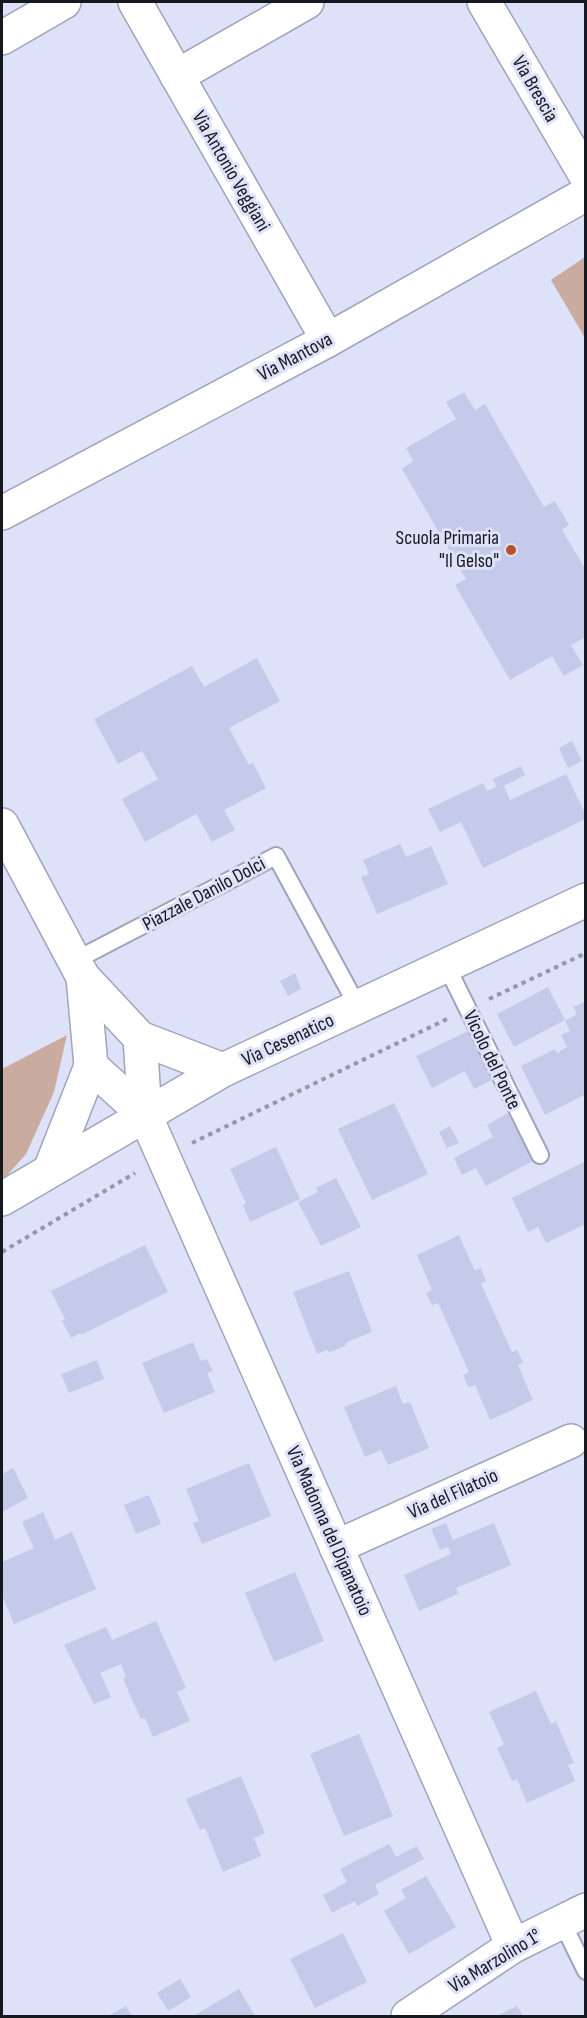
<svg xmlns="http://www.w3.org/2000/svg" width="587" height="2018" font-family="'Sofia Sans Condensed',sans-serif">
<rect width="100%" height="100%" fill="#dee2f9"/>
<g fill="#c9ab9f">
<polygon points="585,257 585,338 551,280"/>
<polygon points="67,1035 54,1092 26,1154 2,1181 2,1069"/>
</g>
<g fill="#c4caea">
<polygon points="464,392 475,410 485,404 544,507 555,501 569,525 562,530 586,570 586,637 571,645 583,665 564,676 552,656 510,680 455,585 466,579 402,469 413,461 406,448 456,419 446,402"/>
<polygon points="257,658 280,701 229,728 249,765 253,763 266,788 224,810 235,830 212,842 196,814 145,842 122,799 158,779 142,751 118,764 94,719 192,666 204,687"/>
<polygon points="572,741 582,761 568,768 559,748"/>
<polygon points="521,766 525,775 504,786 510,800 566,774 586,815 586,819 483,868 461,822 440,832 428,809 483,783 487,791 496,787 493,779"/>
<polygon points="400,844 406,857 431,846 448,884 377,914 361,877 369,874 363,860"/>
<polygon points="295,973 301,989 288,996 280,981"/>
<polygon points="548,987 565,1020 514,1047 497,1014"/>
<polygon points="586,1001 586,1094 545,1115 521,1066 555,1049 557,1053 567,1047 561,1035 570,1031 565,1021 577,1014 573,1007"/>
<polygon points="468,1031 492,1080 474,1089 465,1071 432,1088 416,1056"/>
<polygon points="394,1103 428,1174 372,1200 338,1129"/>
<polygon points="508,1113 533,1161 486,1186 476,1168 462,1175 454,1158 493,1137 487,1125"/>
<polygon points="450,1126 459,1143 447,1148 439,1132"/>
<polygon points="276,1147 300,1199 250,1222 243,1205 246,1203 230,1169"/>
<polygon points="586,1161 586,1224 546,1243 538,1227 528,1232 512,1198"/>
<polygon points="336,1178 361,1227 321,1246 298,1202 318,1192 316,1188"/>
<polygon points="459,1235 475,1271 481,1268 486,1281 481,1284 512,1352 517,1350 523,1362 518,1365 533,1400 490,1420 475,1385 468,1387 463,1375 469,1372 438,1303 432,1305 426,1293 432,1290 417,1255"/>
<polygon points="145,1245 168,1292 81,1335 80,1333 71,1338 62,1321 65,1319 51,1291"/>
<polygon points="349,1271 372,1332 347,1342 345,1346 330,1352 326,1350 317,1354 293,1292"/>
<polygon points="193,1342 201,1361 207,1359 213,1371 207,1373 215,1392 164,1413 142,1363"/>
<polygon points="97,1360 104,1379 69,1393 61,1374"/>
<polygon points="396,1386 403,1404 410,1402 429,1448 388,1465 381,1450 365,1457 344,1407"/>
<polygon points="249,1463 271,1516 202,1544 193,1523 199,1521 186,1489"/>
<polygon points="13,1468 28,1498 2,1512 2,1474"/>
<polygon points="149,1495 161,1524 136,1534 124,1505"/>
<polygon points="43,1512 55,1540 72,1532 96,1589 14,1624 2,1595 2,1562 34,1548 22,1522"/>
<polygon points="446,1523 453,1540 494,1523 511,1565 456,1588 458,1594 419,1611 404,1575 451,1554 448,1547 440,1550 431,1529"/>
<polygon points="295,1572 324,1641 274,1662 245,1593"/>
<polygon points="156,1621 186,1688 177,1692 190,1721 153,1737 145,1718 141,1719 123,1679 126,1677 121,1664 100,1673 111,1697 94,1704 64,1645 106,1627 112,1640"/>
<polygon points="536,1691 551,1724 556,1721 574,1763 568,1765 575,1781 527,1803 517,1779 512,1781 497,1748 504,1744 489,1712"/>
<polygon points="359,1734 393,1816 344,1836 310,1754"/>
<polygon points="241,1776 265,1833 254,1838 261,1856 223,1872 205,1828 200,1830 186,1799"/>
<polygon points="389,1844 396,1857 417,1846 424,1859 375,1885 379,1894 357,1906 355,1901 332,1913 323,1895 347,1882 340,1869"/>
<polygon points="426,1876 456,1927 409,1954 384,1911 406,1898 401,1890"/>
<polygon points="343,1933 367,1982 315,2008 290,1959"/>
<polygon points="180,1979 191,1997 168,2011 157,1993"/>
<polygon points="239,1989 255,2016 196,2016 195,2015"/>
<polygon points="126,2006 132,2016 108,2016"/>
<polygon points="517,2006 523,2016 497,2016"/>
</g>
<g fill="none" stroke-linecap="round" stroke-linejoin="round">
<defs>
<g id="service">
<polyline points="74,961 276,856 358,1007"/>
<polyline points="446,965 540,1155"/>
<polyline points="562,1922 586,1971"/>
</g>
<g id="minor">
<polyline points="135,2 328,340"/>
<polyline points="484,2 586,176"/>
<polyline points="2,38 64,2"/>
<polyline points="177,76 307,2"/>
<polyline points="2,513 328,340 586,194"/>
<polyline points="2,825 83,977 140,1038 223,1070"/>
<polyline points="140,1038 145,1115 513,1946"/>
<polyline points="91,1066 145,1115"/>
<polyline points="50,1170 91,1066 83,977"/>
<polyline points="336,1547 571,1441"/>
<polyline points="408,2016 513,1946 586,1910"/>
</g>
<polyline id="secondary" points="2,1199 223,1070 586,900"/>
</defs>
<use href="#service" stroke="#a0a4b9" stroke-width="20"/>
<use href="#minor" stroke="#a0a4b9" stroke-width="36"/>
<use href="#secondary" stroke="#a0a4b9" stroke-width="36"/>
<g stroke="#9598a9" stroke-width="4" stroke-dasharray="4.5 4.5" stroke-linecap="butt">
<polyline points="489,999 586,953"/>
<polyline points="192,1143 447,1019"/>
<polyline points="2,1252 135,1173"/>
</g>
<use href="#service" stroke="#fff" stroke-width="16"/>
<use href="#minor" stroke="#fff" stroke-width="33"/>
<use href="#secondary" stroke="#fff" stroke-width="33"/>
</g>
<circle fill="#b85228" stroke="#dee2f9" stroke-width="2" cx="511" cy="550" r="6"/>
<g text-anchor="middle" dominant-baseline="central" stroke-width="6" stroke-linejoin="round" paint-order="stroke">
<g font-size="20" fill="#16181f" stroke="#dee2f9">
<text transform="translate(535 89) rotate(60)">Via Brescia</text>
<text transform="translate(231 171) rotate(60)">Via Antonio Veggiani</text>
<text transform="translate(295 357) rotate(-28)">Via Mantova</text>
<text transform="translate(204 894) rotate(-28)">Piazzale Danilo Dolci</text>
<text transform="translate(288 1040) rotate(-25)">Via Cesenatico</text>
<text transform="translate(492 1060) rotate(64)">Vicolo del Ponte</text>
<text transform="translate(453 1494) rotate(-24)">Via del Filatoio</text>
<text transform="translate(329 1531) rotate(66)">Via Madonna del Dipanatoio</text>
<text transform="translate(495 1961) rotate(-31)">Via Marzolino 1°</text>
</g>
<g font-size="20" fill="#16181f" stroke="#dee2f9" text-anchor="end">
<text x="499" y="538">Scuola Primaria<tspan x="499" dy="23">"Il Gelso"</tspan></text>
</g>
</g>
<rect width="587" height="2018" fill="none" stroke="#16181f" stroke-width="6"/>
</svg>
